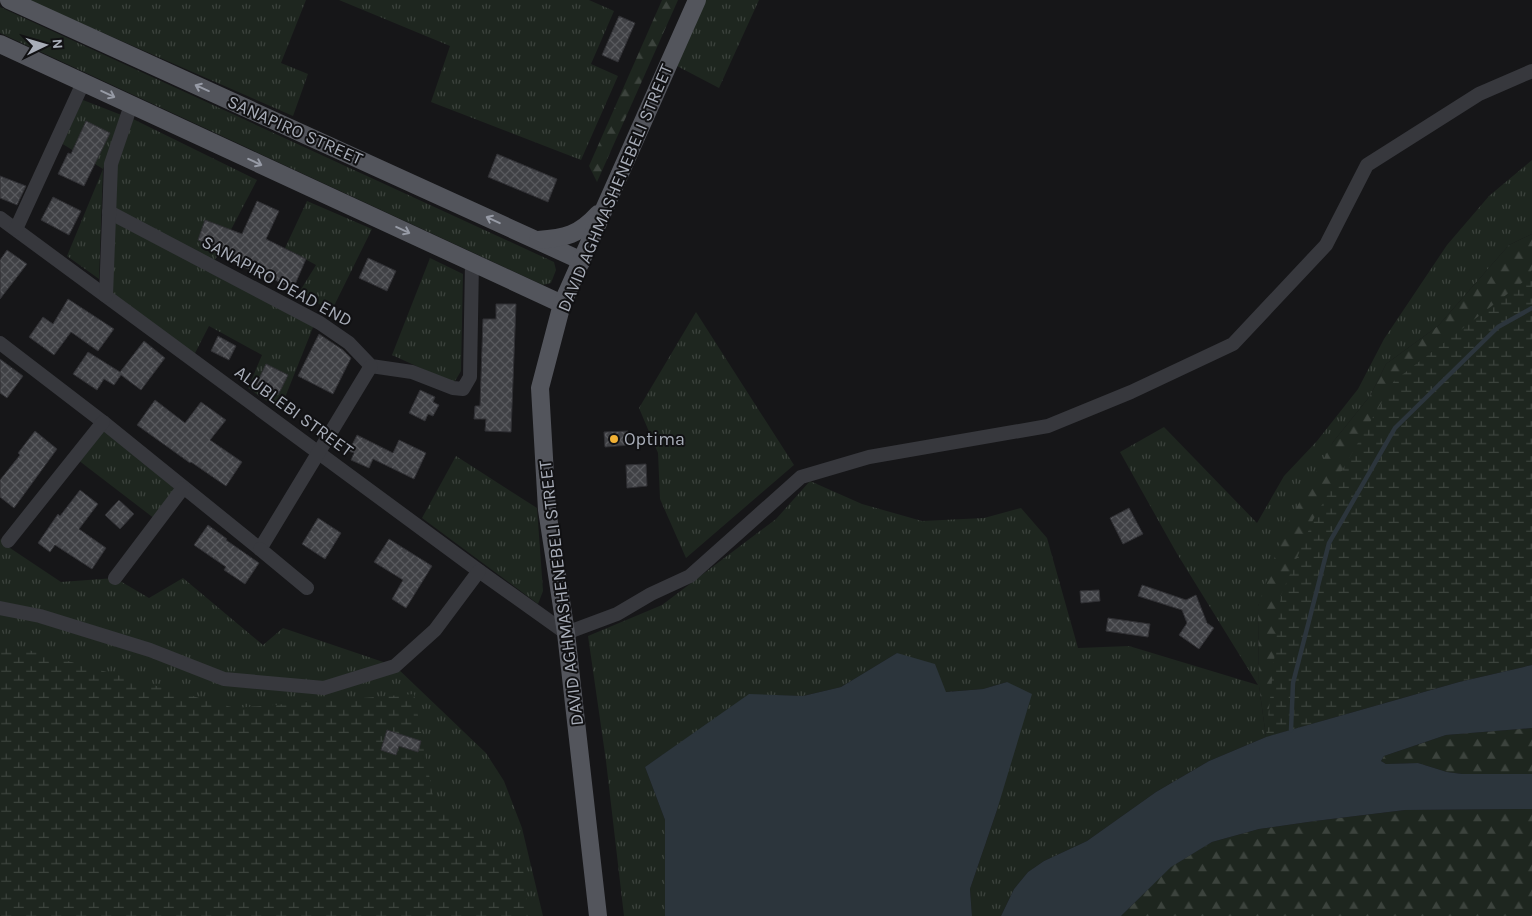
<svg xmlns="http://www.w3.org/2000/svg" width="1532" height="916" font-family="Karla,sans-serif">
<defs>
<pattern id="grass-tufts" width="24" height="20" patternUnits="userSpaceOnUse" patternTransform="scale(1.25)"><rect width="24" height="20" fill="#1e261f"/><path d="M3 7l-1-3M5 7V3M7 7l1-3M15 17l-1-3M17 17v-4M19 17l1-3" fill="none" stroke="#3c433d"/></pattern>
<pattern id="forest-firs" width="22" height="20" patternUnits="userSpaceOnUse" patternTransform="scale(1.25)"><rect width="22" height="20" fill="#1e261f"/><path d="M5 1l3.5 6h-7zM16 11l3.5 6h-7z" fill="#3c433d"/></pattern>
<pattern id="wetland-marsh" width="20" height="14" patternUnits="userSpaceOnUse" patternTransform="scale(1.25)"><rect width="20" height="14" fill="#1e261f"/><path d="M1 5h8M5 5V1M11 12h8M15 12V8" fill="none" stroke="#3c433d"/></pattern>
<pattern id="building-cross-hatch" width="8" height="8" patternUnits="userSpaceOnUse" patternTransform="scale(1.25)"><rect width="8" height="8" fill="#404145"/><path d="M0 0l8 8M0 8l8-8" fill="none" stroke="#595a5e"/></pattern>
</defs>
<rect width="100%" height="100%" fill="#161618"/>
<g fill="url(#grass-tufts)">
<polygon points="28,0 306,0 281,63 308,74 293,116"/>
<polygon points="339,0 589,0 614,11 591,64 618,76 581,160 431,102 450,46"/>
<polygon points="706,0 759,0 719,88 677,66"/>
<polygon points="0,7 554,262 556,270 551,283 543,285 0,33"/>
<polygon points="83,100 124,116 103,169 99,279 67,256 103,169 61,143"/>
<polygon points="133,119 257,180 213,264 115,213 116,170"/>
<polygon points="1532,160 1532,234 1509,245 1438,326 1386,364 1370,396 1333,442 1258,606 1259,686 1266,737 1209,761 1156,792 1087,841 1044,861 1028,872 1014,889 1001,916 972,916 970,889 997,810 1007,682 983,689 945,692 897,653 841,687 803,696 749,695 645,767 665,820 665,916 624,916 606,761 588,636 662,605 776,519 810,481 862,504 922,521 984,518 1021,508 1047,538 1078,648 1129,646 1258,685 1176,552 1120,452 1164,427 1257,523 1284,476 1317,441 1358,389 1384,339 1447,245 1489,196"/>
<polygon points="307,201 372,229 331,312 300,291 316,265 285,248"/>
<polygon points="112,217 314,325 280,410 248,388 262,355 209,326 193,357 108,297"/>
<polygon points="430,258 463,274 461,371 455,381 447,380 392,355"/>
<polygon points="696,312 794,465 686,558 660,499 658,453 639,408"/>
<polygon points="102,428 178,488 155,519 78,460"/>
<polygon points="456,456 537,508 543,591 538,604 422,518"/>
<polygon points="0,539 10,548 61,582 115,578 149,598 183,578 263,645 283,628 395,666 486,753 504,781 522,828 543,916 0,916"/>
</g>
<g fill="url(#forest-firs)">
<polygon points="662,0 678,0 597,182 589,166"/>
<polygon points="1532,234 1532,390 1322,721 1266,737 1259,686 1258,606 1284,530 1333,442 1370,396 1386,364 1438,326 1509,245"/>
<polygon points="1532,728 1532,774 1462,774 1447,772 1418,763 1386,764 1381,761 1384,756 1446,735"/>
<polygon points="1532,809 1532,916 1121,916 1170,867 1212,842 1259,829 1315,821 1405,810"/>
</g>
<g fill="url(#wetland-marsh)">
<polygon points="1532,270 1532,665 1459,682 1266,737 1281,595 1313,520 1394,381 1523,282"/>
<polygon points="0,642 235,708 414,694 435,807 523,867 528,916 0,916"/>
</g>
<g fill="#2c353c">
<polygon points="897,653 935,664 946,692 983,689 1007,682 1032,694 997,810 970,889 972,916 665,916 665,820 645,767 749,694 803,696 841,687"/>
<polygon points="1532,665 1532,728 1446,735 1384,756 1381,761 1386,764 1418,763 1447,772 1462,774 1532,774 1532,809 1405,810 1315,821 1259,829 1212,842 1171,867 1121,916 1001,916 1014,889 1028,872 1044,861 1087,841 1156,792 1209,761 1266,737 1459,682"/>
</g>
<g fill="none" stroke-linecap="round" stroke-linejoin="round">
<polyline stroke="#2c353c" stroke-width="4.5" points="1291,730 1293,683 1329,543 1395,428 1498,327 1532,308"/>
</g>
<g fill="url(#building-cross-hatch)" stroke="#303034">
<polygon points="619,16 635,23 618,62 602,55"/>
<polygon points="86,121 110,133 84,186 58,174 68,153 71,154"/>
<polygon points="497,154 557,179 548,202 488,177"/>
<polygon points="0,176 26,186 17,205 0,198"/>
<polygon points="53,197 81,211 69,235 41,220"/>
<polygon points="257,201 279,211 266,239 306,259 293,289 253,269 252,271 228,259 231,253 198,240 205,220 242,234"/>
<polygon points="7,250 27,264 0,299 0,260"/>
<polygon points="368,258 396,271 387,291 359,278"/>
<polygon points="68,299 114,329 98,351 71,332 54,355 29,337 43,317 53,324"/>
<polygon points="496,304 516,304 511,432 485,431 486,419 474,419 475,406 480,406 483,319 496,319"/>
<polygon points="319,334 343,350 351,358 333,394 298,376"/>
<polygon points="218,336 236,346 229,360 211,351"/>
<polygon points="144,341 165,358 141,390 121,375 114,385 104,379 97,390 73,374 88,352 120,372"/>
<polygon points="0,359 23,376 7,398 0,393"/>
<polygon points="266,364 288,375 278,395 256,385"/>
<polygon points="420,390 435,397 433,402 439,405 433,416 428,414 425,421 409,413"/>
<polygon points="155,400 185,423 201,402 226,420 210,440 242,462 226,486 191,462 190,463 137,425"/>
<polygon points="35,431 57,449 14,508 0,497 0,480 20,455 18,453"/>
<polygon points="628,431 629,445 605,447 604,432"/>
<polygon points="357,435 393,453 399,440 426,453 414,479 373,459 369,468 351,460 354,453 349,451"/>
<polygon points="646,464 647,486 627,488 626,465"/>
<polygon points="80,490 98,504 79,529 106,548 92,569 55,545 50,552 38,543 58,514 60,516"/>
<polygon points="119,500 134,514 120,529 105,515"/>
<polygon points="1129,508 1143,534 1123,544 1110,518"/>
<polygon points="318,518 341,533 325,559 302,544"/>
<polygon points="208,525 227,539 226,540 259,563 245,584 224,570 226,567 194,545"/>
<polygon points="389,539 432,566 406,608 392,599 403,580 374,562"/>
<polygon points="1142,585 1186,600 1196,595 1207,623 1214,628 1199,649 1179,635 1187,623 1182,610 1138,596"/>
<polygon points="1099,590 1100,601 1081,603 1080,591"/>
<polygon points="1108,618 1150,624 1148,637 1106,631"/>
<polygon points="387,730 421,741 418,752 399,746 396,755 381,750"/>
</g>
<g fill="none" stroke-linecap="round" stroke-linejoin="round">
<g stroke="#37383d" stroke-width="14">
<polyline points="109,212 320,323 349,343 371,366 412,372 453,388 463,389 470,377 472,262"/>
<polyline points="0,218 479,571 566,633 617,614 651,594 690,576 801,477 869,457 1048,426 1131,392 1233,344 1326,245 1367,165 1479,94 1532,71"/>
<polyline points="16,229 83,83"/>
<polyline points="106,296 111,164 131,105"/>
<polyline points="0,343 103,422 260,549 371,366"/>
<polyline points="8,541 103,422"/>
<polyline points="260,549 307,588"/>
<polyline points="115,578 183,488"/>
<polyline points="0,608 40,616 150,650 224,679 324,688 395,666 435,630 479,571"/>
</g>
<g stroke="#53555c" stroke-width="18">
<polyline points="9,0 582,261"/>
<polyline points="0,44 562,304"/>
<path d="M 538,240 C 565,238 579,235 598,214"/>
<polyline points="598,916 566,633 547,510 540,388 562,304 697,0"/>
</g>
</g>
<defs><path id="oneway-shaft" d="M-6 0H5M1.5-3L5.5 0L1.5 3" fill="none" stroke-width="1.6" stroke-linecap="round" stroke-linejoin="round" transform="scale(1.25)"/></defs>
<g stroke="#979ba6">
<use href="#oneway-shaft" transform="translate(202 88) rotate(-156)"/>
<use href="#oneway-shaft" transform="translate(108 94) rotate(25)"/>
<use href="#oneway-shaft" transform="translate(255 162) rotate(25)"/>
<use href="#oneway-shaft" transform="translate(493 220) rotate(-155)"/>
<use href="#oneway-shaft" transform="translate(403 230) rotate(25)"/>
</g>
<circle fill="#f2b134" stroke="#111113" stroke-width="2" cx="614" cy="439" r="5"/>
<g text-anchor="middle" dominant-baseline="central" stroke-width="4" stroke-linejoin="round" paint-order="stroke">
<g font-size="18" fill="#a8adb8" stroke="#111113">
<text transform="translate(295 130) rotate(24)">SANAPIRO STREET</text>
<text transform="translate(615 188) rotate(-67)">DAVID AGHMASHENEBELI STREET</text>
<text transform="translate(277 281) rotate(29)">SANAPIRO DEAD END</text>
<text transform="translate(294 411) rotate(36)">ALUBLEBI STREET</text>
<text transform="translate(561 593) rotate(-97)">DAVID AGHMASHENEBELI STREET</text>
</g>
<g font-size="18" fill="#a8adb8" stroke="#111113" text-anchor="start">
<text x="624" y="439">Optima</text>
</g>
</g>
<g transform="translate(45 45) rotate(85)" stroke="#111113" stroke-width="4" paint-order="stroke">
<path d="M0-4L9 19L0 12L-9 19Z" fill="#a8adb8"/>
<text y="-8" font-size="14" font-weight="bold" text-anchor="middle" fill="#a8adb8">N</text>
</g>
</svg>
